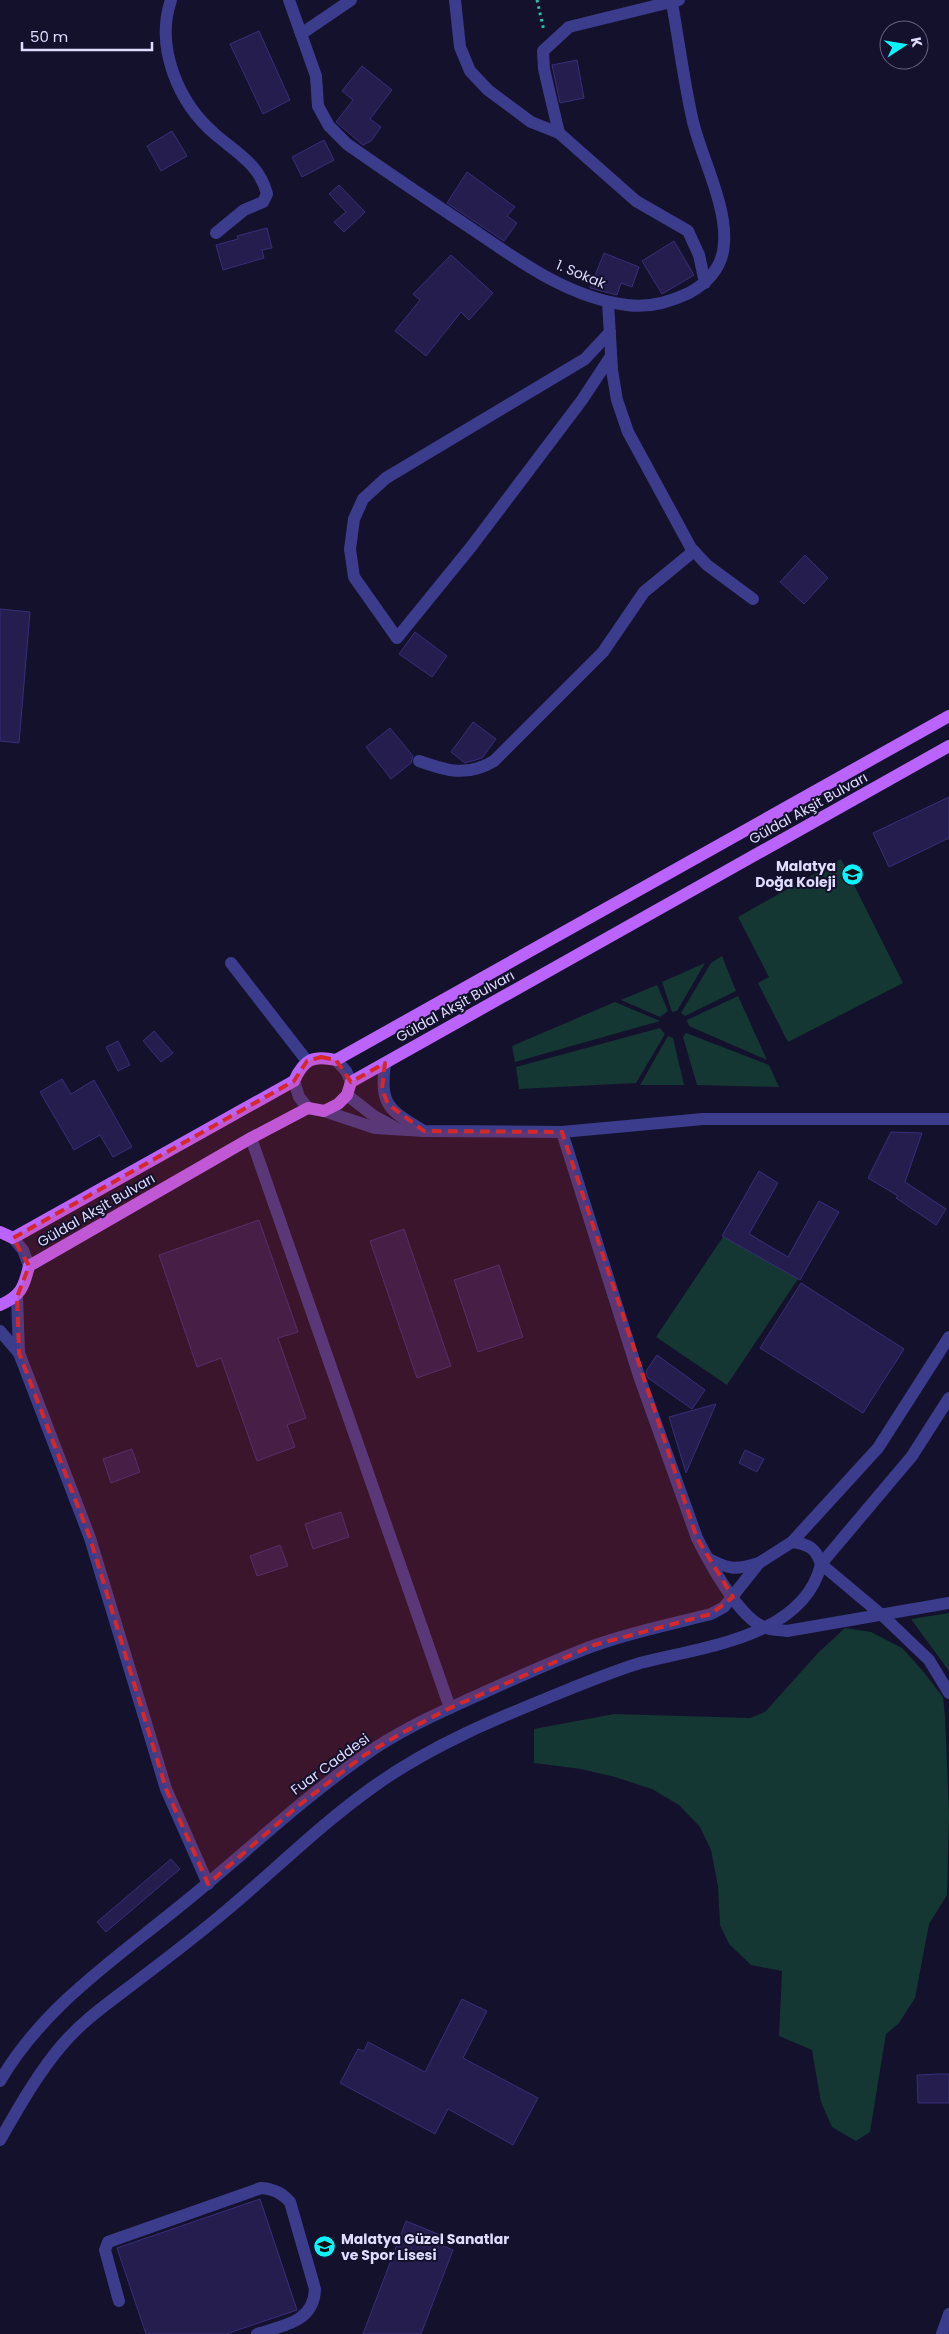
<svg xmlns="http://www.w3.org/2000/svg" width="949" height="2334" font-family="Poppins,sans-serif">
<rect width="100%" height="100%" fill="#14112c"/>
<g fill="#143733">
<polygon points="841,859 903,983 788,1042 758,983 769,977 738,917"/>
<polygon points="722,956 736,991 685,1016 681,1013 711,963"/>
<polygon points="705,963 677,1011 672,1012 662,982"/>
<polygon points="657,985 668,1011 660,1017 621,1000"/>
<polygon points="738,996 767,1060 689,1026 687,1020"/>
<polygon points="615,1002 660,1021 515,1062 512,1046"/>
<polygon points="660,1028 665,1034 636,1083 519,1089 516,1067"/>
<polygon points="686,1033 769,1065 779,1087 697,1085 683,1037"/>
<polygon points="668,1036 673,1038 684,1085 640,1085"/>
<polygon points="733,1222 804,1270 727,1385 656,1337"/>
<polygon points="949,1613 949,1671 911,1619"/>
<polygon points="845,1628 871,1632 902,1648 922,1670 943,1697 945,1716 949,1813 947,1895 929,1924 915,1998 899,2023 886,2034 870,2132 856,2141 832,2127 821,2102 812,2050 779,2036 782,1971 751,1965 729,1944 720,1925 718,1886 711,1850 700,1827 679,1805 652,1789 615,1777 581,1769 534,1763 534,1729 614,1714 750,1718 765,1712 818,1653"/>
</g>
<g fill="#241d4e" stroke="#392e7a">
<polygon points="259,31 290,100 263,114 230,44"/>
<polygon points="577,60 584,98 560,103 552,65"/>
<polygon points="362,66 392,90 370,119 381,127 371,141 363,145 336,122 353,100 342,91"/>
<polygon points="172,131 187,156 161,171 147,146"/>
<polygon points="324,140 334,160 302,177 292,157"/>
<polygon points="467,172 515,207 507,216 517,223 504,241 447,203"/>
<polygon points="339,185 365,212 344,232 334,222 346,212 329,194"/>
<polygon points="267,228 272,248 262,250 264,258 223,270 216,245 238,239 237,236"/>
<polygon points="674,241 694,275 662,294 642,261"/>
<polygon points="604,253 639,267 632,287 621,283 617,295 590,288"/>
<polygon points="451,255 493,293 469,320 461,312 426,356 395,331 420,300 413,294"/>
<polygon points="805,555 828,578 804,604 780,582"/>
<polygon points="0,609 30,612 19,743 0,741"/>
<polygon points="415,632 447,656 432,677 399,654"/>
<polygon points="473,722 496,739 482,758 465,763 451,752"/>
<polygon points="390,728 413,756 411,763 391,779 366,747"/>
<polygon points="949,797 949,838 889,867 873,833"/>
<polygon points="154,1031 173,1053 161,1062 143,1041"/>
<polygon points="118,1041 130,1065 118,1071 106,1047"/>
<polygon points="62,1079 71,1094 94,1080 132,1147 113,1157 100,1135 74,1150 40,1092"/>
<polygon points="891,1132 922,1133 905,1182 946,1209 936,1225 896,1198 898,1196 868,1178"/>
<polygon points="759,1171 778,1183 749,1234 788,1257 819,1201 839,1212 800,1280 722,1236"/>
<polygon points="259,1220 298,1332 278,1338 306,1418 287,1425 295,1447 257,1461 221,1358 197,1367 159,1255"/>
<polygon points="404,1229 451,1366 417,1378 370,1241"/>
<polygon points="499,1265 523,1337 478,1352 454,1280"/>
<polygon points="801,1283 904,1349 863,1413 760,1348"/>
<polygon points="657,1355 705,1390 692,1409 648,1378 646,1371"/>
<polygon points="716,1404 686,1473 669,1417"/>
<polygon points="132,1449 140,1472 111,1483 103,1459"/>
<polygon points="745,1450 764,1459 757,1472 739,1463"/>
<polygon points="341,1512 349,1537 313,1549 305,1524"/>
<polygon points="280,1545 288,1566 257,1576 250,1556"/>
<polygon points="171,1859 180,1869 106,1932 97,1922"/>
<polygon points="462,1999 487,2011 463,2058 538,2098 513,2145 448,2109 435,2134 340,2083 358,2049 364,2051 368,2042 425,2072"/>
<polygon points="939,2074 949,2074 949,2103 918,2103 917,2075"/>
<polygon points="260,2199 297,2310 226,2334 146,2334 117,2248"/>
<polygon points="406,2221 440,2235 437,2243 453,2250 421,2334 363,2334"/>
</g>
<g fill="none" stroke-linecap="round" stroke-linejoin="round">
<polyline stroke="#2fc1af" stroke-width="3" stroke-dasharray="2.5 4" stroke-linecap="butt" points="537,0 544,31"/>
<g stroke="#3b3d8c" stroke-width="12">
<path d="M 171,0 C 155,47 178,103 216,135 C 237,153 260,165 267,194 L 263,202 L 244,210 L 216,233"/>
<path d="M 289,0 L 316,76 L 318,106 L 329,126 L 347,144 C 388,173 430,201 472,229 C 519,261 569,298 627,305 C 648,308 670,302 689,293 C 709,282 723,266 724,243 C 727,206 702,158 693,122 C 684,83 679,42 672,3"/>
<polyline points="455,0 460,47 470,71 488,90 531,122 559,133 636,201 688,231 699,255 705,283"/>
<polyline points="301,34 351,0"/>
<polyline points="559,133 544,69 543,51 569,27 679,0"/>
<polyline points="608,302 612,370 617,400 628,432 691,548 707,565 753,599"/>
<polyline points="610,332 585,359 386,478 363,499 354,519 350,549 354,577 397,638 471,547 582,400 611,356"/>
<path d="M 419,761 C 447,771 467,777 494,761 L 603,652 L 644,592 L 694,551"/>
<polyline points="231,963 307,1061"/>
<polyline points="336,1060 346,1071 351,1082"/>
<path d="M 385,1063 C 380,1104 387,1109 422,1130"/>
<polyline points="294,1081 299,1097 308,1108"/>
<polyline points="347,1095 374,1116 396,1128"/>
<polyline points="324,1111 375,1128 424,1131 562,1132 703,1119 949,1119"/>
<path d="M 562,1132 L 639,1376 L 697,1538 C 709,1562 739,1618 764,1627 C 771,1630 780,1630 787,1631 L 949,1603"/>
<polyline points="251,1138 450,1708"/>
<polyline points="13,1238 23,1250 29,1266"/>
<polyline points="17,1297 19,1353 90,1538 166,1789 208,1884"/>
<polyline points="0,1331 19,1353"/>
<path d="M 792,1542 C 808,1544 816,1548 821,1564 L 883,1616 L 929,1660 L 949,1693"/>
<path d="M 709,1559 C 730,1570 736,1570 759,1563"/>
<path d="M 0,2081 C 43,2007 115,1959 180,1906 C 241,1857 298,1802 362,1757 C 399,1730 443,1711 485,1692 C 521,1676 557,1659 593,1646 C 631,1632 672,1624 711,1614 L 724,1607 L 759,1563 L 792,1542 L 878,1448 L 949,1337"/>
<path d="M 0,2140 C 19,2107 38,2073 62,2045 C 85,2018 114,1999 141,1978 C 170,1956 199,1934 227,1910 C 276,1869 321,1824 373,1787 C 434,1743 503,1716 572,1688 C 595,1679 617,1670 640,1663 C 700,1647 804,1638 821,1564 L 912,1456 L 949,1398"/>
<path d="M 119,2301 L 105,2250 L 108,2242 L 261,2188 C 274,2189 282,2193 290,2202 L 315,2289 C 314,2322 284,2325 257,2334"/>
<polyline points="942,2334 949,2314"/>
</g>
<g stroke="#bb63ff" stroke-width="12">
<path d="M 0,1232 L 13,1238 L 294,1081 C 304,1059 313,1055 336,1060 L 949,716"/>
<path d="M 0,1305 C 21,1296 24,1287 29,1266 L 251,1138 L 308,1108 L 324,1111 L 338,1104 L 347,1095 L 351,1082 L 949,746"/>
</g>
</g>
<path fill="#d62828" fill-opacity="0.2" stroke="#d62828" stroke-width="4" stroke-dasharray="10 6" stroke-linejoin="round" d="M 321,1057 L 336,1060 L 351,1082 L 385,1063 L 382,1089 L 388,1104 L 424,1131 L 562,1132 L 697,1538 L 733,1597 L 711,1614 L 594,1645 L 450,1708 L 400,1734 L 363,1756 L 298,1806 L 208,1884 L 166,1789 L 90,1538 L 19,1353 L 17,1297 L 29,1266 L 13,1238 L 294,1081 L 307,1061 Z"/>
<defs>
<symbol id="school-disc" viewBox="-11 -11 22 22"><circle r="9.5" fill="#08f5ff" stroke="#14112c"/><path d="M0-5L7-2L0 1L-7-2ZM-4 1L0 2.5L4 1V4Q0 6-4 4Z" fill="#111"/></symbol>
</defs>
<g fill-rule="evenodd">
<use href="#school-disc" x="840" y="862" width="25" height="25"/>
<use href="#school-disc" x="312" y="2234" width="25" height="25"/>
</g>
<g text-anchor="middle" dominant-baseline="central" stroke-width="4" stroke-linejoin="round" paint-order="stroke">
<g font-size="14" fill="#dedcff" stroke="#14112c">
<text transform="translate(581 274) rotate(23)">1. Sokak</text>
<text transform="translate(808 808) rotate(-29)">Güldal Akşit Bulvarı</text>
<text transform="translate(455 1006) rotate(-29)">Güldal Akşit Bulvarı</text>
<text transform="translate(96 1210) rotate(-30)">Güldal Akşit Bulvarı</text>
<text transform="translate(330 1764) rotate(-36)">Fuar Caddesi</text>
</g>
<g font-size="14" font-weight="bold" fill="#dedcff" stroke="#14112c" text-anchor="end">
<text x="836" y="866">Malatya<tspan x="836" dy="16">Doğa Koleji</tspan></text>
<text x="341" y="2239" text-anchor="start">Malatya Güzel Sanatlar<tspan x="341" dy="16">ve Spor Lisesi</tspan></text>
</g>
</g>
<g transform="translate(904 45) rotate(78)"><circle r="24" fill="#14112c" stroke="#656280"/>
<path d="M0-4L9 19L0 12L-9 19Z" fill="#08f5ff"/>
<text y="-8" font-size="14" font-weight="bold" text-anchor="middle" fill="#dedcff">K</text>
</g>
<path d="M22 42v8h130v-8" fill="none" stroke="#dedcff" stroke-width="2.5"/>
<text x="30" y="42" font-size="15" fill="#dedcff" stroke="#14112c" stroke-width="4" paint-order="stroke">50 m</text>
</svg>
